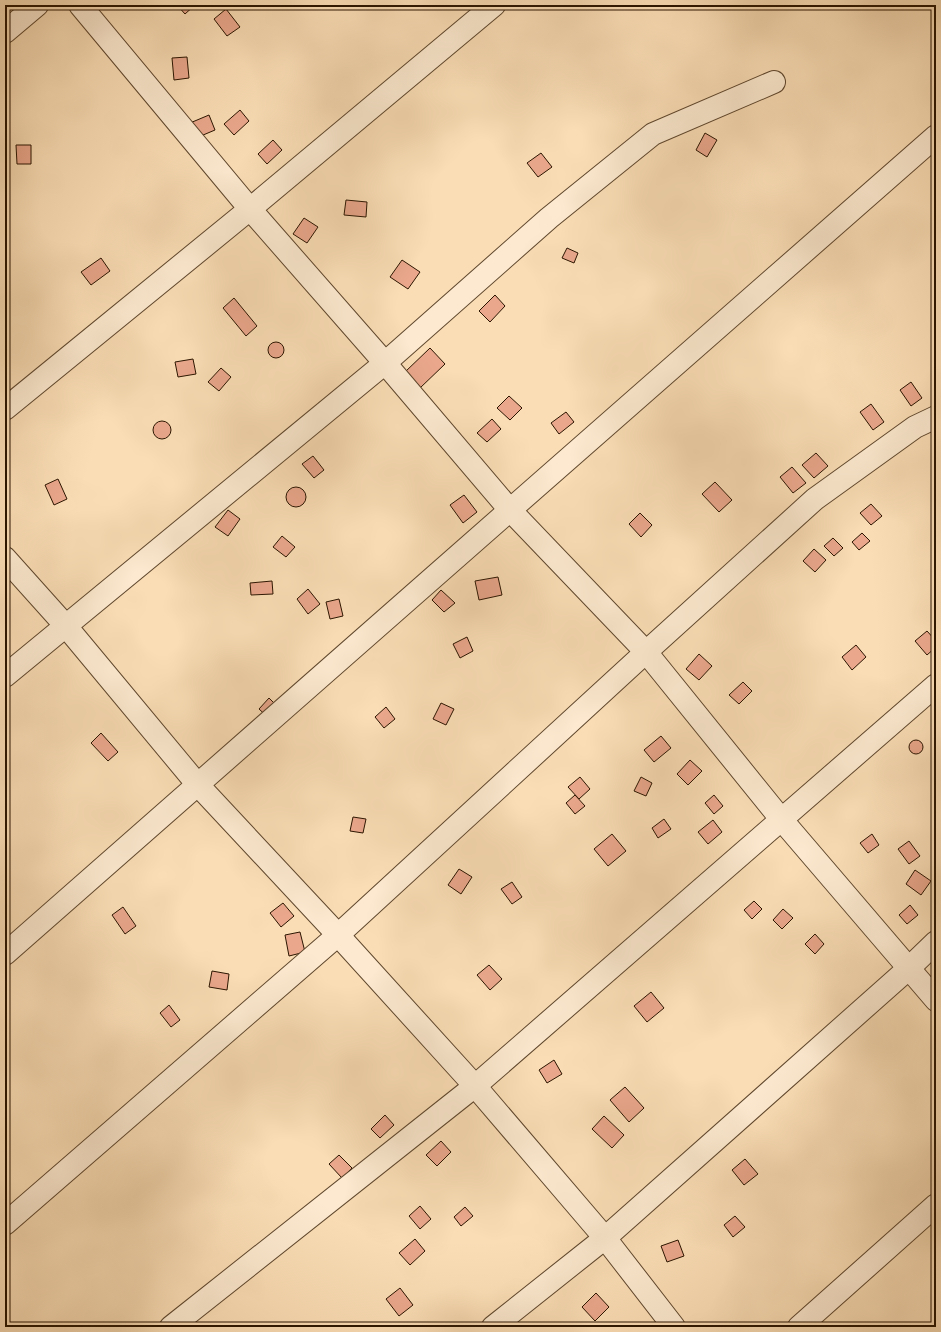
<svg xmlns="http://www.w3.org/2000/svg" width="941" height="1332" font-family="'Libre Caslon Text',serif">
<rect width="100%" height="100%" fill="#faddb5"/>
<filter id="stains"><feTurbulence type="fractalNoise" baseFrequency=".005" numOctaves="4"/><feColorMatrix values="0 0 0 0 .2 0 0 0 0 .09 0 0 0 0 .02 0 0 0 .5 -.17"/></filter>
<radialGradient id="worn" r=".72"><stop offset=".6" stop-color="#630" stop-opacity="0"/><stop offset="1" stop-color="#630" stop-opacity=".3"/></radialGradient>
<g fill="#eaa78c" stroke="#2b1500">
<polygon points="177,5 195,5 185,14"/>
<polygon points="226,9 240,27 227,36 214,19"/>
<polygon points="187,57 189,78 174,80 172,58"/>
<polygon points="240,110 249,121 234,135 224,124"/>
<polygon points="209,115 215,130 196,138 190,123"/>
<polygon points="705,133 717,140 707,157 696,150"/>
<polygon points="273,140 282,150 267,164 258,154"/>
<polygon points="16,145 31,145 31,164 17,164"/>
<polygon points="541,153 552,167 538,177 527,163"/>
<polygon points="346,200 367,202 366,217 344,215"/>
<polygon points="304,218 318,227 307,243 293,234"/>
<polygon points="567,248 578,253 574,263 562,258"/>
<polygon points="101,258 110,271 91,285 81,272"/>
<polygon points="402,260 420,272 408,289 390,277"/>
<polygon points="495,295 505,306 490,322 479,311"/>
<polygon points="234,298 257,326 246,336 223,308"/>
<circle cx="276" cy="350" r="8"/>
<polygon points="430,348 445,364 420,388 405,372"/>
<polygon points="193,359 196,374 178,377 175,362"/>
<polygon points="221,368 231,377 219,391 208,382"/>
<polygon points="911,382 922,398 911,406 900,390"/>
<polygon points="509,396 522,408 510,420 497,408"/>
<polygon points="871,404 884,422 873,430 860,412"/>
<polygon points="566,412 574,422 559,434 551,423"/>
<polygon points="492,419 501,429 487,442 477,433"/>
<circle cx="162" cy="430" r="9"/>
<polygon points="816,453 828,466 814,478 802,465"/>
<polygon points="313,456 324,470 314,478 302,464"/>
<polygon points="792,467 806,483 793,493 780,477"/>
<polygon points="58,479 67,499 54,505 45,485"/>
<polygon points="715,482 732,500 719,512 702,494"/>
<circle cx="296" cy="497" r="10"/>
<polygon points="464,495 477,512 463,523 450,505"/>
<polygon points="871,504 882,516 871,525 860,513"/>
<polygon points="228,510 240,519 228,536 215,527"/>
<polygon points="640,513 652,525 641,537 629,524"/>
<polygon points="862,533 870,541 859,550 852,542"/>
<polygon points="282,536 295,547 286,557 273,547"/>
<polygon points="833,538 843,548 834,556 824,546"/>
<polygon points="814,549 826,560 815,572 803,561"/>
<polygon points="498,577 502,595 479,600 475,581"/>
<polygon points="272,581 273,594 251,595 250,583"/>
<polygon points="308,589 320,604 308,614 297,599"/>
<polygon points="441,590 455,603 444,612 432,600"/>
<polygon points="339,599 343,616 330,619 326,602"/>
<polygon points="927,631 936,641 936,647 927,655 915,641"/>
<polygon points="467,637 473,651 460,658 453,644"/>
<polygon points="856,645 866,657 852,670 842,657"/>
<polygon points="699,654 712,666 699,680 686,669"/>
<polygon points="743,682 752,691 739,704 729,695"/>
<polygon points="269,698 281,710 271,720 259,709"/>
<polygon points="441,703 454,709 446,725 433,719"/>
<polygon points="386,707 395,719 384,728 375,717"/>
<polygon points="101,733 118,752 108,761 91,743"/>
<polygon points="661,736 671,748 654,762 644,750"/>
<circle cx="916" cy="747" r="7"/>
<polygon points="690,760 702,771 688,785 677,774"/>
<polygon points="580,777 590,789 579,799 568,787"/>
<polygon points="641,777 652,783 646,796 634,791"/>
<polygon points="575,795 585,806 575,814 566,803"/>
<polygon points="714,795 723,806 714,814 705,803"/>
<polygon points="353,817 366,819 363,833 350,831"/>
<polygon points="664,819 671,829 658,838 652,828"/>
<polygon points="713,820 722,832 708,844 698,832"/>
<polygon points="612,834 626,851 608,866 594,849"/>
<polygon points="872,834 879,845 868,853 860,843"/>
<polygon points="909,841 920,856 909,864 898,849"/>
<polygon points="459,869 472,877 461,894 448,885"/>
<polygon points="915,870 931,881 921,895 906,884"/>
<polygon points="512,882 522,897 512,904 501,889"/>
<polygon points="754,901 762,909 752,919 744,910"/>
<polygon points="283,903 294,916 281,927 270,913"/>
<polygon points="910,905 918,915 907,924 899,915"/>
<polygon points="123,907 136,926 125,934 112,915"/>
<polygon points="783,909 793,918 782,929 773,920"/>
<polygon points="300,932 305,952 289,956 285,935"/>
<polygon points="815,934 824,944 815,954 805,944"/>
<polygon points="489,965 502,979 490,990 477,975"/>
<polygon points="212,971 229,974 227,990 209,987"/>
<polygon points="651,992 664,1008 647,1022 634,1006"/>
<polygon points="169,1005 180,1020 171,1027 160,1013"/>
<polygon points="554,1060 562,1074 547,1083 539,1070"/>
<polygon points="625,1087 644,1108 629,1122 610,1100"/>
<polygon points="385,1115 394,1125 380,1138 371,1129"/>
<polygon points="604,1116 624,1135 612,1148 592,1129"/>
<polygon points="441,1141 451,1152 437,1166 426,1155"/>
<polygon points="339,1155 352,1168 342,1178 329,1164"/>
<polygon points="745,1159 758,1174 744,1185 732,1170"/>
<polygon points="420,1206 431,1219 420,1229 409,1216"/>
<polygon points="465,1207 473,1216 461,1226 454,1217"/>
<polygon points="735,1216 745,1227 733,1237 724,1225"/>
<polygon points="415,1239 425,1251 410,1265 399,1253"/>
<polygon points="678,1240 684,1256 667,1262 661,1246"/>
<polygon points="400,1288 413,1305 399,1316 386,1299"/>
<polygon points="596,1293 609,1307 595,1321 582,1307"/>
</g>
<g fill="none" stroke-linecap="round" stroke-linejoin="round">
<defs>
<g id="street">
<polyline points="80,5 250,209 385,363 510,510 646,652 781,819 936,1000"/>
<polyline points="5,32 37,5"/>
<polyline points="5,409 250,209 494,5"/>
<polyline points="5,558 65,625 198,785 338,935 475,1086 605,1238 674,1327"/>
<polyline points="5,676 385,363 549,218 653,134 774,82"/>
<polyline points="5,954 510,510 936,136"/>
<polyline points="5,1224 338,935 646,652 815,499 915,427 936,417"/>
<polyline points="171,1327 475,1086 936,685"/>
<polyline points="493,1327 605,1238 908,969 936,942"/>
<polyline points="799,1327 936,1205"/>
</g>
</defs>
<use href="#street" stroke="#5f472d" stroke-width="24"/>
<use href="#street" stroke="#fce9cf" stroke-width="22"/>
</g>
<rect width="941" height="1332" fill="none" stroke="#faddb5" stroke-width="20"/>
<rect x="6" y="6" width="929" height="1320" fill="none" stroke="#2b1500" stroke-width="2"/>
<rect x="10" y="10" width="921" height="1312" fill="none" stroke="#2b1500"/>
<rect width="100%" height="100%" filter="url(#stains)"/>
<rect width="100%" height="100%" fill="url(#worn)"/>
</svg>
